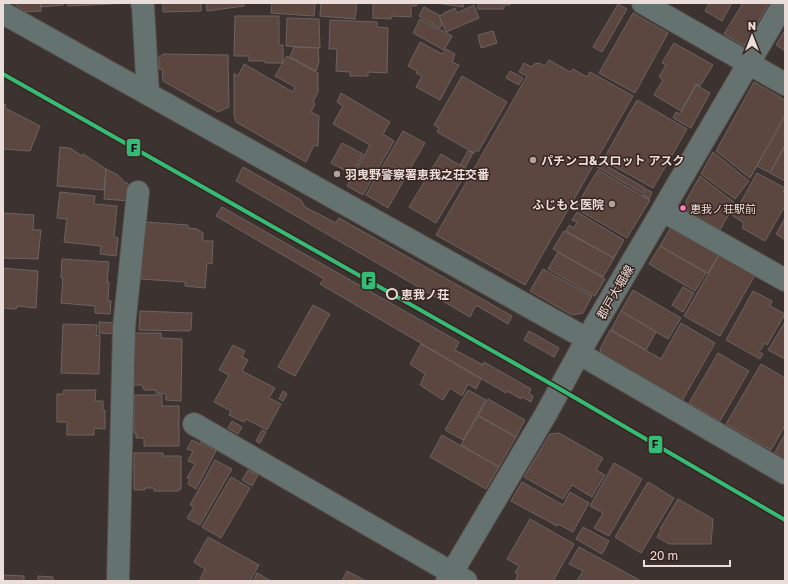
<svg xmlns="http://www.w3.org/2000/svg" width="788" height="584" font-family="'Golos Text','Noto Sans JP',sans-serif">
<rect width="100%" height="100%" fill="#3c322f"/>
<g fill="#5b4640" stroke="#6c6360">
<polygon points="15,3 40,3 41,11 22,12 22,9 16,5"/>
<polygon points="41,3 63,3 63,5 41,7"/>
<polygon points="67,3 130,3 68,6"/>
<polygon points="163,3 201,3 201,11 163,12"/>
<polygon points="206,3 244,3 244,6 207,11"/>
<polygon points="272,3 315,3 314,16 271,13"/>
<polygon points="321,3 357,3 355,19 320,16"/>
<polygon points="373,3 418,3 416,6 411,6 411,17 391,16 391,19 373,18"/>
<polygon points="437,3 464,3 463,7"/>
<polygon points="478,3 510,3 510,5 504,5 504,9 478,9"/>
<polygon points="707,3 732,3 722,21 705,11 709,4"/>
<polygon points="743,3 769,3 744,46 724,34"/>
<polygon points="618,4 627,9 602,52 593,47"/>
<polygon points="474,5 479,18 446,32 439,16 444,14 444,13 455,8 457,13"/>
<polygon points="424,7 439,15 442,24 440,28 419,16"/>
<polygon points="633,13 668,33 635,93 599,73"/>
<polygon points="235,16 279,16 279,45 283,45 283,63 265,63 265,61 249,61 249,56 234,56"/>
<polygon points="287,18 319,19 320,48 286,46"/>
<polygon points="420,19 452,36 444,50 413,33"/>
<polygon points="330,20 377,22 377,27 388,28 387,73 368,72 368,76 350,76 350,72 336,71 337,49 329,49"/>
<polygon points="785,30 785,51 776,45"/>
<polygon points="493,31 497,43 481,48 478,35"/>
<polygon points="420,42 442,54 446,49 455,54 452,62 459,65 440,100 416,87 422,76 416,73 417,71 408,66"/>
<polygon points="674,43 713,65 700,86 696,84 681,111 654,95 663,80 659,77 666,65 662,63"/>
<polygon points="294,47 318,48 319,62 316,71 290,57"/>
<polygon points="163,54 228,55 229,107 218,112 163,81 162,69 159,69 159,56 162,56"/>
<polygon points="287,56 318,73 318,92 313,102 315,104 311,112 319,116 318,146 314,145 306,162 236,122 234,115 234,73 238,76 244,64 293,92 295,87 275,76"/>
<polygon points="549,60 570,72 573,69 587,77 590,72 633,96 525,285 436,235 527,76 519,72 524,63 532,67 534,64 539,63 545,66"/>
<polygon points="510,71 523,78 519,85 506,78"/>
<polygon points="462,76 507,102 478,152 476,150 474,153 437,132 439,128 434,125"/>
<polygon points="754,82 785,100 785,116 750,178 716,151"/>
<polygon points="696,85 710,93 691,128 673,118 676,112 680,114"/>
<polygon points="341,93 390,122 383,134 394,141 363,195 347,186 370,145 333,124 343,106 337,102"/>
<polygon points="637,100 687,129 653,188 603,160"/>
<polygon points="3,104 6,105 5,108 40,126 30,151 3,149"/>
<polygon points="785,116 785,145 770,173 757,166"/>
<polygon points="403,131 425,143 388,208 366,195"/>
<polygon points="342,143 363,154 352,174 331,163"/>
<polygon points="785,146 785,181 770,173"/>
<polygon points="60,147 70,148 82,156 83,154 106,169 104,190 57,186"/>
<polygon points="468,151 473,153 465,168 460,165"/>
<polygon points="713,152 749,181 735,199 701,174"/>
<polygon points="441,154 468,170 436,223 409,207"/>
<polygon points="600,162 645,188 642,193 597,167"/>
<polygon points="243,167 301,200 305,207 336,223 339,218 512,316 508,324 476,305 470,317 236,181"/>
<polygon points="106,169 118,175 125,183 126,182 131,187 130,201 104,199"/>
<polygon points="598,170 650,200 627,238 575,208"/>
<polygon points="757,173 785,188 783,191 785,193 785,206 765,241 742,228 744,223 733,216"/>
<polygon points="700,176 735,203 720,230 687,211 686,201"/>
<polygon points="646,189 652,192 649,199 643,195"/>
<polygon points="60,192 95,196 94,204 117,206 114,237 118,238 116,256 100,254 101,246 64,242 67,219 57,218"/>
<polygon points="222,207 459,342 455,350 483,365 484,362 531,389 529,394 533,396 531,402 522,397 521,399 507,391 506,393 320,284 324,279 216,216"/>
<polygon points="577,212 624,240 614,258 566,231 569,225 574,228 577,222 572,220"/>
<polygon points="3,213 34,215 33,230 41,230 38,259 3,258"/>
<polygon points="785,218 785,240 776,234"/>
<polygon points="145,222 188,225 188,228 197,229 203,233 203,241 213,241 212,264 207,263 205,288 185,286 185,282 141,279"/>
<polygon points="671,227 719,254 708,273 660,246"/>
<polygon points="564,231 614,258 603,277 553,249"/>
<polygon points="660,246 706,273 695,291 649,264"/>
<polygon points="558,252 605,279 595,296 548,269"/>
<polygon points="719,255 755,275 720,336 684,316"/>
<polygon points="62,259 109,262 107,282 109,282 108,301 111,301 110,314 95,313 95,306 61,303 63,278 61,278"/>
<polygon points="3,268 38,271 36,308 17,306 16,309 3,308"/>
<polygon points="543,269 592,296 583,313 572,315 530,291"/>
<polygon points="683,287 694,293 683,312 672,305"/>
<polygon points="633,290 681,318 668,339 621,311"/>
<polygon points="753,291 772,301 770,306 785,314 767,345 765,343 759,352 763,354 760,359 726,340"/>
<polygon points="313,305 330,314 295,376 278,367"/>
<polygon points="140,311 192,313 191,329 190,331 139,330"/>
<polygon points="621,311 656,332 646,350 611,330"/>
<polygon points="99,322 116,323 116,334 99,333"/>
<polygon points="785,322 785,359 768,350"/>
<polygon points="681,323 715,343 682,401 602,355 600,349 610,330 661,359"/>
<polygon points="63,324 97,325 96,335 100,335 99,374 61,373"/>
<polygon points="529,331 559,348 554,357 524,340"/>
<polygon points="135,333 161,333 161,338 182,339 181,401 166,400 166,394 156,393 156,390 144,390 142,385 134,385"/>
<polygon points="421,344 481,379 476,389 468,384 462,396 450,388 443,400 420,385 425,374 410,364"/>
<polygon points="233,345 245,351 242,357 248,360 242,371 275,388 269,398 281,404 267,430 246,419 244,422 229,415 231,411 214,402 229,375 219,370"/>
<polygon points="718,353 749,371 720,421 689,403"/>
<polygon points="761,364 785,378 785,426 771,450 726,424"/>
<polygon points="64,390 96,390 95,401 103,401 103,410 105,410 105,429 94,428 94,435 67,435 67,422 57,422 57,394 63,394"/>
<polygon points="468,390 486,400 463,440 445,430"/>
<polygon points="283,391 287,394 283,401 279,399"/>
<polygon points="134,395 162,395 162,406 179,406 179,446 144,446 144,438 136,438 136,433 134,433"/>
<polygon points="488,399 525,420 516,437 478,415"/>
<polygon points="478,416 516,437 499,467 461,445"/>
<polygon points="232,421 242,427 238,434 228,428"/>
<polygon points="262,430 266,432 260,443 256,441"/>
<polygon points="559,433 603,458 596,470 605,475 592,497 572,485 563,499 524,477 550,434"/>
<polygon points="785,434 785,461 774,454"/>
<polygon points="442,435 499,467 486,489 430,457"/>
<polygon points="192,440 200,444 201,442 216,451 196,489 188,484 190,479 187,478 195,464 188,461 193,451 187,449"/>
<polygon points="134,453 163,453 163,456 181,456 181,489 179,489 179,491 154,491 154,488 145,488 145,490 134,490"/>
<polygon points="215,460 232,469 200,525 187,518 194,507 190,505"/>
<polygon points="614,463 642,479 609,536 594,528 603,513 590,506"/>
<polygon points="248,470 258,475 252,486 242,480"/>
<polygon points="231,477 250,488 221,538 202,527"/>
<polygon points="522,482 563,505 570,492 589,503 573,532 558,524 557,526 511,501"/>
<polygon points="648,482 674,498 641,553 615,537"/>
<polygon points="678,499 713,519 711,544 669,544 657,537 661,530 660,529"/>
<polygon points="530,519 574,544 553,581 515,581 518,575 515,573 519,566 507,559"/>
<polygon points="583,527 609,541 602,554 576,539"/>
<polygon points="208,537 259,565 250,581 199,581 205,569 194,562"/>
<polygon points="579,547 641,581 577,581 583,571 569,564"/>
<polygon points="347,571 366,581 342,581"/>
<polygon points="257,573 271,581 253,581"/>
<polygon points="3,575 24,576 24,581 27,581 3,581"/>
<polygon points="38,576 53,577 53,581 38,581"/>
</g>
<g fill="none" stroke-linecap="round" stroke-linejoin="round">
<defs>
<g id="minor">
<polyline points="142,3 143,7 148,94"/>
<polyline points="643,3 785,84"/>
<polyline points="3,13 587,339"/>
<polyline points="663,211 785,280"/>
<polyline points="580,354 785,473"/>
<polyline points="194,424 466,581"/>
<polyline points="118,581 124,327 138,192"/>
</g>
<polyline id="major" points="447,581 546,414 587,339 784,3"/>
</defs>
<use href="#minor" stroke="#574e4b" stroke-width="24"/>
<use href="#major" stroke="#574e4b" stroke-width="24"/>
<use href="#minor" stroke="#657370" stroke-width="22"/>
<use href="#major" stroke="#66726f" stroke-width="22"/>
<defs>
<polyline id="rail-1" points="3,74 560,389 785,520"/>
</defs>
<use href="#rail-1" stroke="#37241f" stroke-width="7"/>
<use href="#rail-1" stroke="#34bb76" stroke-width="4"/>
</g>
<g fill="#aea29e" stroke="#37241f" stroke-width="1.5">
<circle cx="533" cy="160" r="4"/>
<circle cx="337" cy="174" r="4"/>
<circle cx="612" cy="204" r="4"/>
</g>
<circle fill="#fe7ac1" stroke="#37241f" stroke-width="1.5" cx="683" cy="208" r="3.5"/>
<circle fill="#37241f" stroke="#ebdeda" stroke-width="2" cx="392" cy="294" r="5"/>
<g text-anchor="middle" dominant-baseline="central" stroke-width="3" stroke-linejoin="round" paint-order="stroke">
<g font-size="11" fill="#ebdeda" stroke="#37241f" text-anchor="start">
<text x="690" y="208">恵我ノ荘駅前</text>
</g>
<g font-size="12" font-weight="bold" fill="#ebdeda" stroke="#37241f" text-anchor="start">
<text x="541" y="160">パチンコ&amp;スロット アスク</text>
<text x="345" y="174">羽曳野警察署恵我之荘交番</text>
<text x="604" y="204" text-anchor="end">ふじもと医院</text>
</g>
<g font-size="12" fill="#ebdeda" stroke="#37241f">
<text transform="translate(615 292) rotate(-60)">郡戸大堀線</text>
</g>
<g font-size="12" font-weight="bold" fill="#ebdeda" stroke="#37241f" text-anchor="start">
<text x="401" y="294">恵我ノ荘</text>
</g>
</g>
<g stroke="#37241f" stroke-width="1.5">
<rect x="126" y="138" width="15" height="19" rx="4" fill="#34bb76"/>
<rect x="361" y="271" width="15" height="19" rx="4" fill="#34bb76"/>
<rect x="648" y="435" width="15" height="19" rx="4" fill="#34bb76"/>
</g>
<g font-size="11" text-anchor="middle" font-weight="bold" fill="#111">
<text x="134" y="152">F</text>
<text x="369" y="285">F</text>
<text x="655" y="448">F</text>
</g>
<rect width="788" height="584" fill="none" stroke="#ebdeda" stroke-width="8"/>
<g transform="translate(752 36)" stroke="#37241f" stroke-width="3" paint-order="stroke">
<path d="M0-3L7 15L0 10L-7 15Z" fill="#ebdeda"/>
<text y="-6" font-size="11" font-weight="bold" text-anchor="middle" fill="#ebdeda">N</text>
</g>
<path d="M644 560v6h86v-6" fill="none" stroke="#ebdeda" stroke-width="2"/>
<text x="650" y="560" font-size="12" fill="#ebdeda" stroke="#37241f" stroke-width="3" paint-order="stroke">20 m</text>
</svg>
